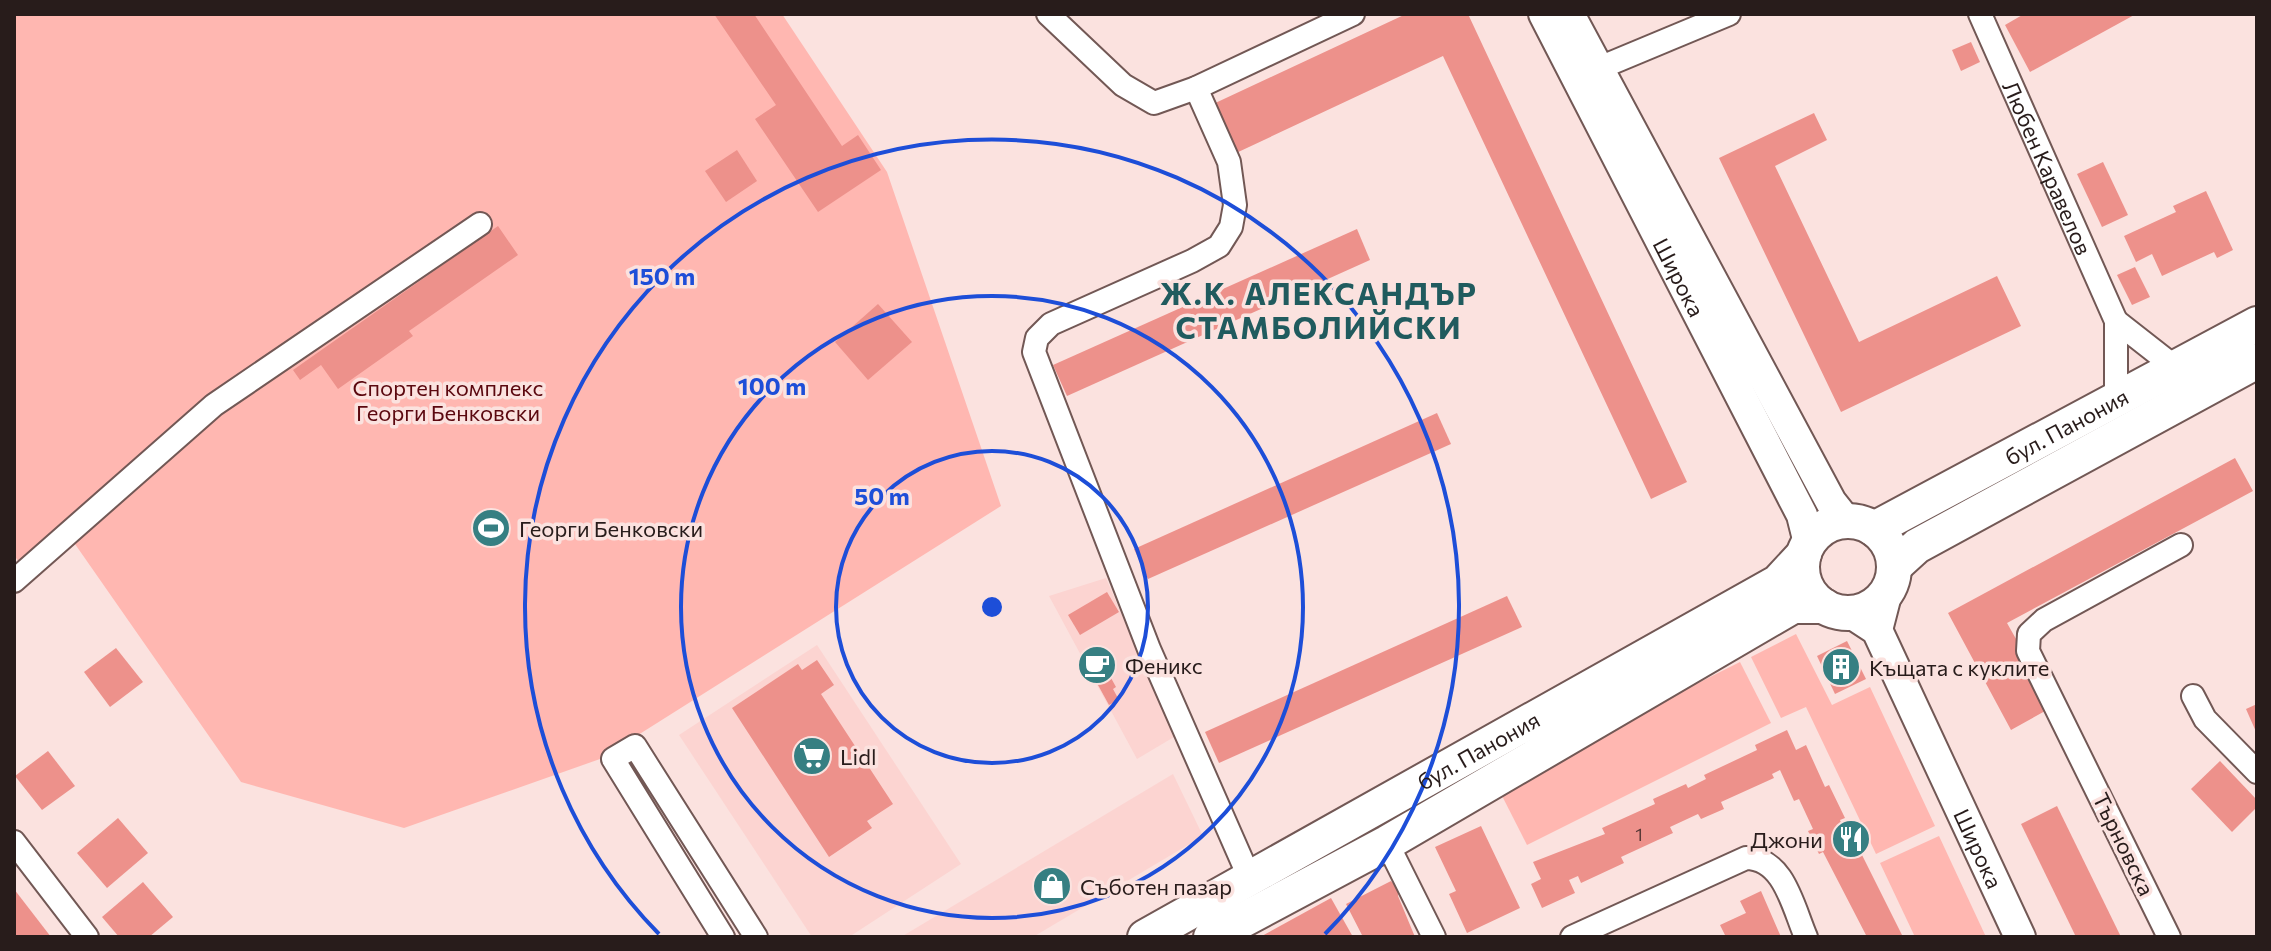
<svg xmlns="http://www.w3.org/2000/svg" width="2271" height="951" font-family="Commissioner,sans-serif">
<rect width="100%" height="100%" fill="#fbe2df"/>
<g fill="#fcd4d1">
<polygon points="1106,578 1174,737 1137,759 1049,596"/>
<polygon points="817,645 961,864 849,937 812,937 679,735"/>
<polygon points="1173,774 1203,836 1033,937 901,937"/>
</g>
<g fill="#ffb7b1">
<polygon points="14,14 782,14 887,172 1001,506 600,759 404,828 241,782 68,534 25,571 14,555"/>
<polygon points="1796,634 1832,705 1870,687 1935,826 1876,854 1806,707 1781,718 1751,657"/>
<polygon points="1740,662 1771,723 1527,845 1496,784"/>
<polygon points="1939,836 1986,937 1915,937 1880,863"/>
</g>
<g fill="#ed918b">
<polygon points="714,14 754,14 842,146 858,135 881,170 818,212 755,119 776,105"/>
<polygon points="1406,14 1468,14 1687,482 1651,499 1443,56 1234,154 1211,105"/>
<polygon points="2024,14 2136,14 2030,72 2005,25"/>
<polygon points="1971,42 1980,62 1961,71 1952,50"/>
<polygon points="1814,113 1827,140 1775,166 1859,342 1997,276 2021,326 1841,412 1719,158"/>
<polygon points="737,150 757,181 726,202 705,171"/>
<polygon points="2103,162 2128,215 2102,227 2077,174"/>
<polygon points="2206,191 2233,250 2217,258 2214,252 2162,276 2152,254 2136,262 2124,236 2176,212 2173,206"/>
<polygon points="498,226 518,255 409,331 413,336 338,389 321,365 300,380 293,370"/>
<polygon points="1357,229 1370,260 1067,396 1053,365"/>
<polygon points="2135,267 2150,297 2132,305 2117,275"/>
<polygon points="878,304 912,342 868,380 835,342"/>
<polygon points="1437,413 1451,444 1148,579 1134,549"/>
<polygon points="2235,458 2253,491 2007,623 2054,706 2011,730 1948,613"/>
<polygon points="1107,592 1119,612 1080,635 1068,615"/>
<polygon points="1507,596 1522,627 1219,763 1205,732"/>
<polygon points="1847,641 1866,679 1835,694 1817,656"/>
<polygon points="116,648 143,682 110,707 84,672"/>
<polygon points="1100,658 1116,687 1113,689 1119,700 1109,705 1087,665"/>
<polygon points="817,660 834,685 821,694 893,804 867,821 872,828 829,857 732,708 798,664 802,670"/>
<polygon points="2257,704 2257,734 2246,709"/>
<polygon points="1787,730 1796,750 1806,745 1825,787 1829,785 1845,818 1840,820 1847,837 1852,835 1903,937 1867,937 1823,852 1819,854 1808,831 1813,829 1799,799 1794,801 1780,770 1772,774 1774,778 1721,802 1724,809 1701,819 1698,814 1670,827 1673,833 1621,857 1624,863 1581,883 1578,876 1569,880 1575,893 1542,908 1531,884 1541,879 1533,862 1605,834 1602,828 1655,804 1653,799 1686,784 1688,788 1706,779 1704,775 1757,750 1755,745"/>
<polygon points="48,751 75,786 42,810 15,776"/>
<polygon points="2220,761 2257,800 2257,807 2232,832 2191,789"/>
<polygon points="2057,806 2121,937 2076,937 2021,824"/>
<polygon points="118,818 148,853 107,888 77,853"/>
<polygon points="1481,826 1520,908 1467,933 1449,894 1456,891 1435,847"/>
<polygon points="1391,881 1399,890 1398,896 1415,937 1363,937 1346,904"/>
<polygon points="143,882 173,917 149,937 119,937 102,917"/>
<polygon points="14,889 51,937 14,937"/>
<polygon points="1761,891 1781,937 1726,937 1720,925 1746,913 1740,901"/>
<polygon points="1331,898 1353,937 1260,937"/>
</g>
<g fill="none" stroke-linecap="round" stroke-linejoin="round">
<defs>
<g id="street">
<polyline points="1048,14 1123,85 1154,103 1196,88 1353,14"/>
<path id="s1" d="M 1980,14 L 2116,321 L 2116,401"/>
<polyline points="1585,74 1729,14"/>
<polyline points="1196,88 1229,162 1235,205 1231,227 1219,246 1192,261 1051,324 1037,338 1034,352 1149,649 1250,879"/>
<polyline points="2116,321 2176,368"/>
<polyline points="14,581 214,405 480,224"/>
<polyline points="2193,696 2205,719 2257,772"/>
<polyline points="14,842 87,937"/>
<polyline points="1387,843 1434,937"/>
<polyline points="723,937 613,759 635,746 756,937"/>
<path d="M 1572,937 L 1746,858 C 1784,858 1793,907 1806,937"/>
<polyline points="2169,937 2028,651 2029,634 2044,620 2181,545"/>
</g>
<g id="secondary">
<path id="s2" d="M 1544,14 L 1802,515 L 1809,543"/>
<polyline points="1569,14 1831,502 1846,521"/>
<path id="s3" d="M 1851,613 L 1877,630 L 2020,937"/>
<polyline points="1877,630 1886,595"/>
</g>
<g id="primary">
<circle cx="1848" cy="567" r="46"/>
<path id="s4" d="M 1874,529 L 2257,324"/>
<polyline points="1895,566 1917,546 2257,361"/>
<path id="s5" d="M 1145,937 L 1778,582 L 1804,554"/>
<polyline points="1211,937 1387,843 1793,606 1824,606"/>
</g>
</defs>
<use href="#street" stroke="#725855" stroke-width="26"/>
<use href="#secondary" stroke="#725855" stroke-width="34"/>
<use href="#primary" stroke="#725855" stroke-width="38"/>
<use href="#street" stroke="#fff" stroke-width="22"/>
<use href="#secondary" stroke="#fff" stroke-width="30"/>
<use href="#primary" stroke="#fff" stroke-width="34"/>
</g>
<g fill="none" stroke="#1d4ed8" stroke-width="4">
<circle cx="992" cy="607" r="156"/>
<circle cx="992" cy="607" r="311"/>
<path d="M659 934A467 467 0 1 1 1325 934"/>
</g>
<defs>
<symbol id="stadium-disc" viewBox="-11 -11 22 22"><circle r="9.5" fill="#367f82" stroke="#fbe2df"/><path d="M0-5a6.5 5 0 1 0 0 10a6.5 5 0 1 0 0-10ZM-3.5-1.8h7v3.6h-7Z" fill="#fff"/></symbol>
<symbol id="cafe-disc" viewBox="-11 -11 22 22"><circle r="9.5" fill="#367f82" stroke="#fbe2df"/><path d="M-5.5-4.5H6V0H3Q3 3.5 0 3.5H-2.5Q-5.5 3.5-5.5 0ZM3-3.2v2h1.7v-2ZM-6 4.5H4V6H-6Z" fill="#fff"/></symbol>
<symbol id="building-disc" viewBox="-11 -11 22 22"><circle r="9.5" fill="#367f82" stroke="#fbe2df"/><path d="M-4-6H4V6H1V3H-1V6H-4ZM-2.5-4.3h1.7v1.8h-1.7ZM.8-4.3h1.7v1.8H.8ZM-2.5-1h1.7V.8h-1.7ZM.8-1h1.7V.8H.8Z" fill="#fff"/></symbol>
<symbol id="supermarket-disc" viewBox="-11 -11 22 22"><circle r="9.5" fill="#367f82" stroke="#fbe2df"/><path d="M-6-5.5h2.5l.6 2H6L4.5 2H-2.5L-4.4-4H-6ZM-1.5 3.2a1.3 1.3 0 1 0 .1 0ZM3 3.2a1.3 1.3 0 1 0 .1 0Z" fill="#fff"/></symbol>
<symbol id="restaurant-disc" viewBox="-11 -11 22 22"><circle r="9.5" fill="#367f82" stroke="#fbe2df"/><path d="M-5-6h1v4h1v-4h1v4h1v-4h1v5L-1.5 .5V6h-2V.5L-5-1ZM5-6V6H3V1.5H1.5Q1.5-4 5-6Z" fill="#fff"/></symbol>
<symbol id="shop-disc" viewBox="-11 -11 22 22"><circle r="9.5" fill="#367f82" stroke="#fbe2df"/><path d="M-5-2.5h2.3a2.7 3.5 0 0 1 5.4 0H5L5.5 6h-11ZM-1.5-2.5h3a1.5 2.3 0 0 0-3 0Z" fill="#fff"/></symbol>
</defs>
<g fill-rule="evenodd">
<use href="#stadium-disc" x="469" y="506" width="44" height="44"/>
<use href="#cafe-disc" x="1075" y="643" width="44" height="44"/>
<use href="#building-disc" x="1819" y="645" width="44" height="44"/>
<use href="#supermarket-disc" x="790" y="734" width="44" height="44"/>
<use href="#restaurant-disc" x="1829" y="817" width="44" height="44"/>
<use href="#shop-disc" x="1030" y="864" width="44" height="44"/>
</g>
<g text-anchor="middle" dominant-baseline="central" stroke-width="7" stroke-linejoin="round" paint-order="stroke">
<g font-size="18" fill="#593937">
<text x="1639" y="834">1</text>
</g>
<g font-size="22" fill="#281c1b" stroke="#fbe2df">
<text stroke="none"><textPath href="#s1" startOffset="168">Любен Каравелов</textPath></text>
<text stroke="none"><textPath href="#s2" startOffset="296">Широка</textPath></text>
<text stroke="none"><textPath href="#s4" startOffset="218">бул. Панония</textPath></text>
<text stroke="none"><textPath href="#s5" startOffset="382">бул. Панония</textPath></text>
<text transform="translate(2124 844) rotate(64)">Търновска</text>
<text stroke="none"><textPath href="#s3" startOffset="272">Широка</textPath></text>
</g>
<g font-size="22" fill="#5b080f" stroke="#fbe2df">
<text x="448" y="387">Спортен комплекс<tspan x="448" dy="25">Георги Бенковски</tspan></text>
</g>
<g font-size="22" fill="#281c1b" stroke="#fbe2df" text-anchor="start">
<text x="519" y="528">Георги Бенковски</text>
<text x="1125" y="665">Феникс</text>
<text x="1869" y="667">Къщата с куклите</text>
<text x="840" y="756">Lidl</text>
<text x="1823" y="839" text-anchor="end">Джони</text>
<text x="1080" y="886">Съботен пазар</text>
</g>
<g font-size="30" font-weight="bold" letter-spacing="2" fill="#205b5e" stroke="#fbe2df">
<text x="1319" y="292">Ж.К. АЛЕКСАНДЪР<tspan x="1319" dy="34">СТАМБОЛИЙСКИ</tspan></text>
</g>
</g>
<circle cx="992" cy="607" r="12" fill="#1d4ed8" stroke="#fbe2df" stroke-width="4"/>
<g font-size="24" text-anchor="middle" font-weight="bold" fill="#1d4ed8" stroke="#fbe2df" stroke-width="7" stroke-linejoin="round" paint-order="stroke">
<text x="662" y="285">150 m</text>
<text x="772" y="395">100 m</text>
<text x="882" y="505">50 m</text>
</g>
<rect width="2271" height="951" fill="none" stroke="#281c1b" stroke-width="32"/>
</svg>
